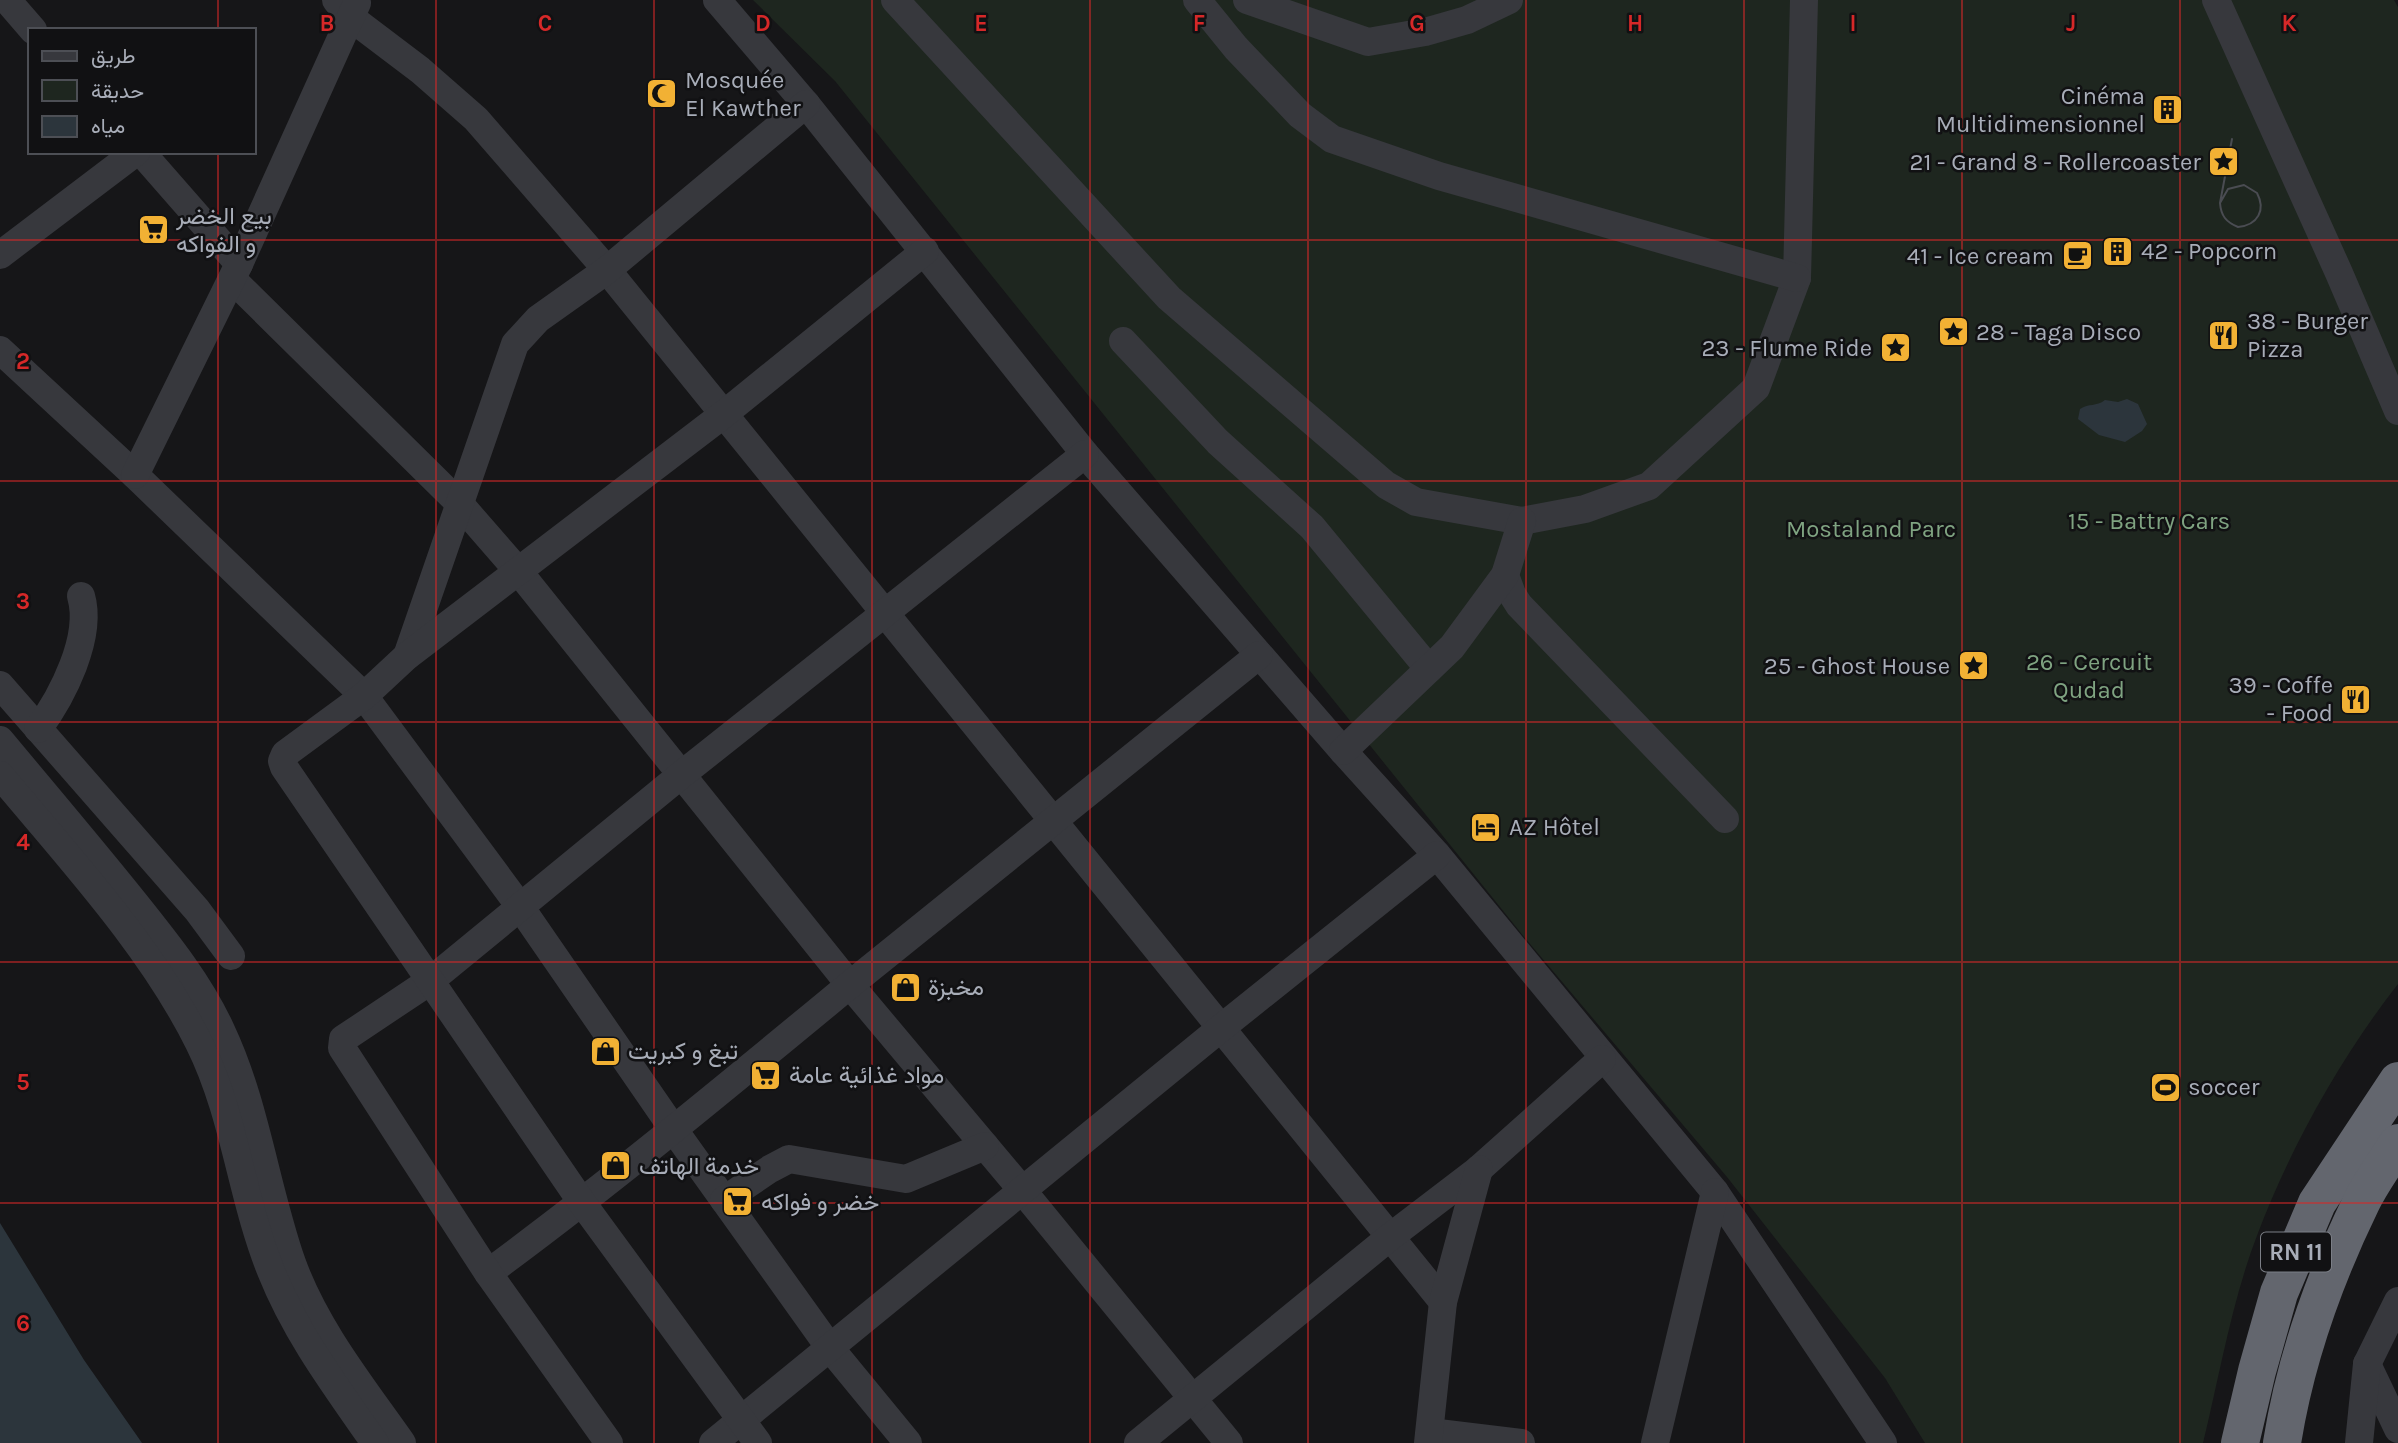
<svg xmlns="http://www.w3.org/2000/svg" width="2398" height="1443" font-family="Karla,Vazirmatn,sans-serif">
<rect width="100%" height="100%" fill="#161618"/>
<path fill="#1e261f" d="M 753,0 L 2394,0 L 2398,7 L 2398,984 C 2341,1057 2291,1146 2258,1233 C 2232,1300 2220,1373 2203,1443 L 1925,1443 L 1885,1378 L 1727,1177 L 1525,938 L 835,81 Z"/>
<g fill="#2c353c">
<path d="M 2127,399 L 2138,404 L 2147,424 L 2142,431 L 2125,442 L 2099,435 L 2078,419 L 2080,409 C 2089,403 2096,407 2105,400 L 2118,402 Z"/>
<polygon points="0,1223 84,1360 142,1443 0,1443"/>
</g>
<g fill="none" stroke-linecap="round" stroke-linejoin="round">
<g stroke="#37383d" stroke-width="28">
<polyline points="7,0 33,30"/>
<polyline points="336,0 350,17 420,70 476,119 607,270 1443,1302"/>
<polyline points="717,0 806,104 1085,454 1343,751 1437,855 1715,1192 1883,1443"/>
<polyline points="895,0 1169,298 1386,485 1416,502 1522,521 1585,509 1649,486 1756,388 1797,278 1804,0"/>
<polyline points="1197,0 1236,48 1300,115 1332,139 1439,176 1797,278"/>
<polyline points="1247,0 1368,42 1425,32 1467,20 1509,0"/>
<polyline points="2216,0 2339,273 2398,411"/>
<polyline points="141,152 239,264"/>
<polyline points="0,255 136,152"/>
<polyline points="232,279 459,503 519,572 850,985 1022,1190 1229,1443"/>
<polyline points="1123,341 1218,442 1312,527 1429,669"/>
<polyline points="0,350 135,475 364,696 521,908 674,1130 830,1348 908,1443"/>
<polyline points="135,475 239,264 357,3"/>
<polyline points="1505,575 1512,594 1519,605 1725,819"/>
<polyline points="407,656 515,344 538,319 607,270 806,104"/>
<polyline points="0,685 197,910 231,956"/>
<path d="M 38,729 C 62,697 93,637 81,596"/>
<path d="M 0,740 C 45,794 91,848 135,903 C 167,943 200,984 221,1030 C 256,1104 265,1186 292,1263 C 316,1329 362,1386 402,1443"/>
<polyline points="1343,751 1452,647 1505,575 1522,521"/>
<path d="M 0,775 C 69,858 151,946 199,1043 C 235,1115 241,1197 271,1271 C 296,1334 336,1387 375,1443"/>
<polyline points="724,1200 770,1169 789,1159 906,1179 985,1146"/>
<path d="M 488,1273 C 613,1181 732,1082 852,983 C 987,873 1123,764 1259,655"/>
<polyline points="2367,1364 2398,1429"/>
<polyline points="1430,1432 1521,1443"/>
<polyline points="609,1443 488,1273 342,1048 343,1039 430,981 681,775 1085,454"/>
<polyline points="713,1443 1221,1028 1437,855"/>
<polyline points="758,1443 583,1204 284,767 282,761 285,754 364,696 407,656 724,414 925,251"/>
<polyline points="1138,1443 1390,1237 1479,1169 1602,1059"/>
<polyline points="1428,1443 1443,1302 1479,1169"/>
<polyline points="1655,1443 1715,1192"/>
<polyline points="2359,1443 2367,1364 2398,1301"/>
</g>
<g stroke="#63666e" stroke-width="38">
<polyline points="2240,1443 2257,1371 2279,1293 2317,1203 2398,1081"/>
<path d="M 2282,1443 C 2295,1361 2325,1277 2361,1203 C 2371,1182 2386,1162 2398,1143"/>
</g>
<path stroke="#4a4c52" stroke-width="2" d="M 2220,203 L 2228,189 L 2244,185 L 2257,193 C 2266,210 2258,225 2238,227 C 2226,222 2221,216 2220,203 L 2232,139"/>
</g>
<path fill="none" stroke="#d62828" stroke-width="2" stroke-opacity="0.55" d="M 218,0 L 218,30M 436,0 L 436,1443M 654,0 L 654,1443M 872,0 L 872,1443M 1090,0 L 1090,1443M 1308,0 L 1308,1443M 1526,0 L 1526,1443M 1744,0 L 1744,1443M 1962,0 L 1962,1443M 2180,0 L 2180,1443M 218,152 L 218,1443M 0,240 L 2398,240M 0,481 L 2398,481M 0,722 L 2398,722M 0,962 L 2398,962M 0,1203 L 2398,1203"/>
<defs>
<symbol id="mosque-square" viewBox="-11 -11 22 22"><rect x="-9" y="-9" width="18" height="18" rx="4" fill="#f2b134" stroke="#111113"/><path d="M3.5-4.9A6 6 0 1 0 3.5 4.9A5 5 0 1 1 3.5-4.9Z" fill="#111"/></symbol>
<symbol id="building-square" viewBox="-11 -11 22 22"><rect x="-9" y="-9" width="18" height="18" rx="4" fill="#f2b134" stroke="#111113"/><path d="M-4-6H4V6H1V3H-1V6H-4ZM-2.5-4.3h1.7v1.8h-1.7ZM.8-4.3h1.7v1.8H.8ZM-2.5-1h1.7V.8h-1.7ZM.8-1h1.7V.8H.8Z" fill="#111"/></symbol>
<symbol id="sight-square" viewBox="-11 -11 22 22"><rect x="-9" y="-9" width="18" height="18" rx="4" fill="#f2b134" stroke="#111113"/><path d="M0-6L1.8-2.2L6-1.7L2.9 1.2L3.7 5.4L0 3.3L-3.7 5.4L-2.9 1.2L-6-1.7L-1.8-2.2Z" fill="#111"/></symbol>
<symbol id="supermarket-square" viewBox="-11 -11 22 22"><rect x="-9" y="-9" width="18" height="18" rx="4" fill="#f2b134" stroke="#111113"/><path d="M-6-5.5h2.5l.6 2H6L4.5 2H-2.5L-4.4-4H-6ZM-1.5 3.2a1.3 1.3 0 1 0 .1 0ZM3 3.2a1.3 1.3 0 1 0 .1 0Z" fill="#111"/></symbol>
<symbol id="cafe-square" viewBox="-11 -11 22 22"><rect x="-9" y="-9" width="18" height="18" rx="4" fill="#f2b134" stroke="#111113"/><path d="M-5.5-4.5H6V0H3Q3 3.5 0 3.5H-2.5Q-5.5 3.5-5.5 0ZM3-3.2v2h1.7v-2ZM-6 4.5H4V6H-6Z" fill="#111"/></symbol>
<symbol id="restaurant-square" viewBox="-11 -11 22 22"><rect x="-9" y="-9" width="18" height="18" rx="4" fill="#f2b134" stroke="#111113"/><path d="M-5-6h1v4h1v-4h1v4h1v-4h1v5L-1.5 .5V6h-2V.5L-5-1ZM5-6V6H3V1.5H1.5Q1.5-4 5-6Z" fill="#111"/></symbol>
<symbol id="hotel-square" viewBox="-11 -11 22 22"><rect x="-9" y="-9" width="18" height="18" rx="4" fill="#f2b134" stroke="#111113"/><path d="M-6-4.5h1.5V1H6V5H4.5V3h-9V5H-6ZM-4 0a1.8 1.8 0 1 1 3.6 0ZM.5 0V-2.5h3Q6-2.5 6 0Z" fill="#111"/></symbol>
<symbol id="shop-square" viewBox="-11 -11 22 22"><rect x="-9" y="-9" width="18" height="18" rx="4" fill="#f2b134" stroke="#111113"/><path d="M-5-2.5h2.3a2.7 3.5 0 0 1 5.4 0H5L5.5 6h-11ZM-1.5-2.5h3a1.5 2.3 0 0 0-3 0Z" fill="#111"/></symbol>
<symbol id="stadium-square" viewBox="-11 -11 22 22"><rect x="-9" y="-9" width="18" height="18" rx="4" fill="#f2b134" stroke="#111113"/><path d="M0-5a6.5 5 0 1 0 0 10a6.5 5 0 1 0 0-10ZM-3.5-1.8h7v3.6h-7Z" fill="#111"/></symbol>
</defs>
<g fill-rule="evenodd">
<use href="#mosque-square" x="644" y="76" width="35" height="35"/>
<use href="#building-square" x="2150" y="92" width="35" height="35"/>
<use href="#sight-square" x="2206" y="144" width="35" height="35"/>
<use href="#supermarket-square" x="136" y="212" width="35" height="35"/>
<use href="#building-square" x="2100" y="234" width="35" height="35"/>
<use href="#cafe-square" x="2060" y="238" width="35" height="35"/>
<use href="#sight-square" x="1936" y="314" width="35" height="35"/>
<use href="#restaurant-square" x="2206" y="318" width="35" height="35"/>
<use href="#sight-square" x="1878" y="330" width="35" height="35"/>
<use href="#sight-square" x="1956" y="648" width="35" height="35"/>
<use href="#restaurant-square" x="2338" y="682" width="35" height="35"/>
<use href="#hotel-square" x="1468" y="810" width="35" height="35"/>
<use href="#shop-square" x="888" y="970" width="35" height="35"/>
<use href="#shop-square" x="588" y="1034" width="35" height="35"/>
<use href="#supermarket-square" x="748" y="1058" width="35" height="35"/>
<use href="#stadium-square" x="2148" y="1070" width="35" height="35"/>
<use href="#shop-square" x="598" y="1148" width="35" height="35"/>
<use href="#supermarket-square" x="720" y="1184" width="35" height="35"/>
</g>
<g text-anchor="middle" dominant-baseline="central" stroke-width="5" stroke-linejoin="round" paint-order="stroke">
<rect fill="#111113" stroke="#7b7e86" stroke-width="2" x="2261" y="1232.5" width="70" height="39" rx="5"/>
<g font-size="23" font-weight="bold" fill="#a8adb8">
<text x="2296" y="1252">RN 11</text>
</g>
<g font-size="24" fill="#a8adb8" stroke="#111113" text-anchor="start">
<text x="685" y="80">Mosquée<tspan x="685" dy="28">El Kawther</tspan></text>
<text x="2145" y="96" text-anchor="end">Cinéma<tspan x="2145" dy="28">Multidimensionnel</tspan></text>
<text x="2201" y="162" text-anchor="end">21 - Grand 8 - Rollercoaster</text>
<text x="176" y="216">بيع الخضر<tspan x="176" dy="28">و الفواكه</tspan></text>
<text x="2141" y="251">42 - Popcorn</text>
<text x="2054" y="256" text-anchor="end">41 - Ice cream</text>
<text x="2247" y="321">38 - Burger<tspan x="2247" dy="28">Pizza</tspan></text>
<text x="1976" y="332">28 - Taga Disco</text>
<text x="1872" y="348" text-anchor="end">23 - Flume Ride</text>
<text x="1950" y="666" text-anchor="end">25 - Ghost House</text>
<text x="2333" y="685" text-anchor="end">39 - Coffe<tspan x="2333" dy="28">- Food</tspan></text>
<text x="1509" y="827">AZ Hôtel</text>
<text x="928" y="987">مخبزة</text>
<text x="628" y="1051">تبغ و كبريت</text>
<text x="789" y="1075">مواد غذائية عامة</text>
<text x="2188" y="1087">soccer</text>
<text x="639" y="1166">خدمة الهاتف</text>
<text x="761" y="1202">خضر و فواكه</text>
</g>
<g font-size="24" fill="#7fa381" stroke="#111113">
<text x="2149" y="521">15 - Battry Cars</text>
<text x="1871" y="529">Mostaland Parc</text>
<text x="2089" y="662">26 - Cercuit<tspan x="2089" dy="28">Qudad</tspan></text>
</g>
</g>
<g font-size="23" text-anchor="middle" font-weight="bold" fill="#d62828" stroke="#111113" stroke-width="5" stroke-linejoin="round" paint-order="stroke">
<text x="327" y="31">B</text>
<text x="545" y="31">C</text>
<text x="763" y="31">D</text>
<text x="981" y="31">E</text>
<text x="1199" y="31">F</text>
<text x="1417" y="31">G</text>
<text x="1635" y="31">H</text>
<text x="1853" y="31">I</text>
<text x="2071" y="31">J</text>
<text x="2289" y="31">K</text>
<text x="23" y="369">2</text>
<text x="23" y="609">3</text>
<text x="23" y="850">4</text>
<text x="23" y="1090">5</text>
<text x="23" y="1331">6</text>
</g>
<rect x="28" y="28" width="228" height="126" fill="#111113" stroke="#4d4f55" stroke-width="2"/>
<rect x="42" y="51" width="35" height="10" fill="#37383d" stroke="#4d4f55" stroke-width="2"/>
<text x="91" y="63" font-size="21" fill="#a8adb8">طريق</text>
<rect x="42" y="80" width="35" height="21" fill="#1e261f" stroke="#4d4f55" stroke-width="2"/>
<text x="91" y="98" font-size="21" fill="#a8adb8">حديقة</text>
<rect x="42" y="116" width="35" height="21" fill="#2c353c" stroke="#4d4f55" stroke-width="2"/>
<text x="91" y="133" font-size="21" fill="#a8adb8">مياه</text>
</svg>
